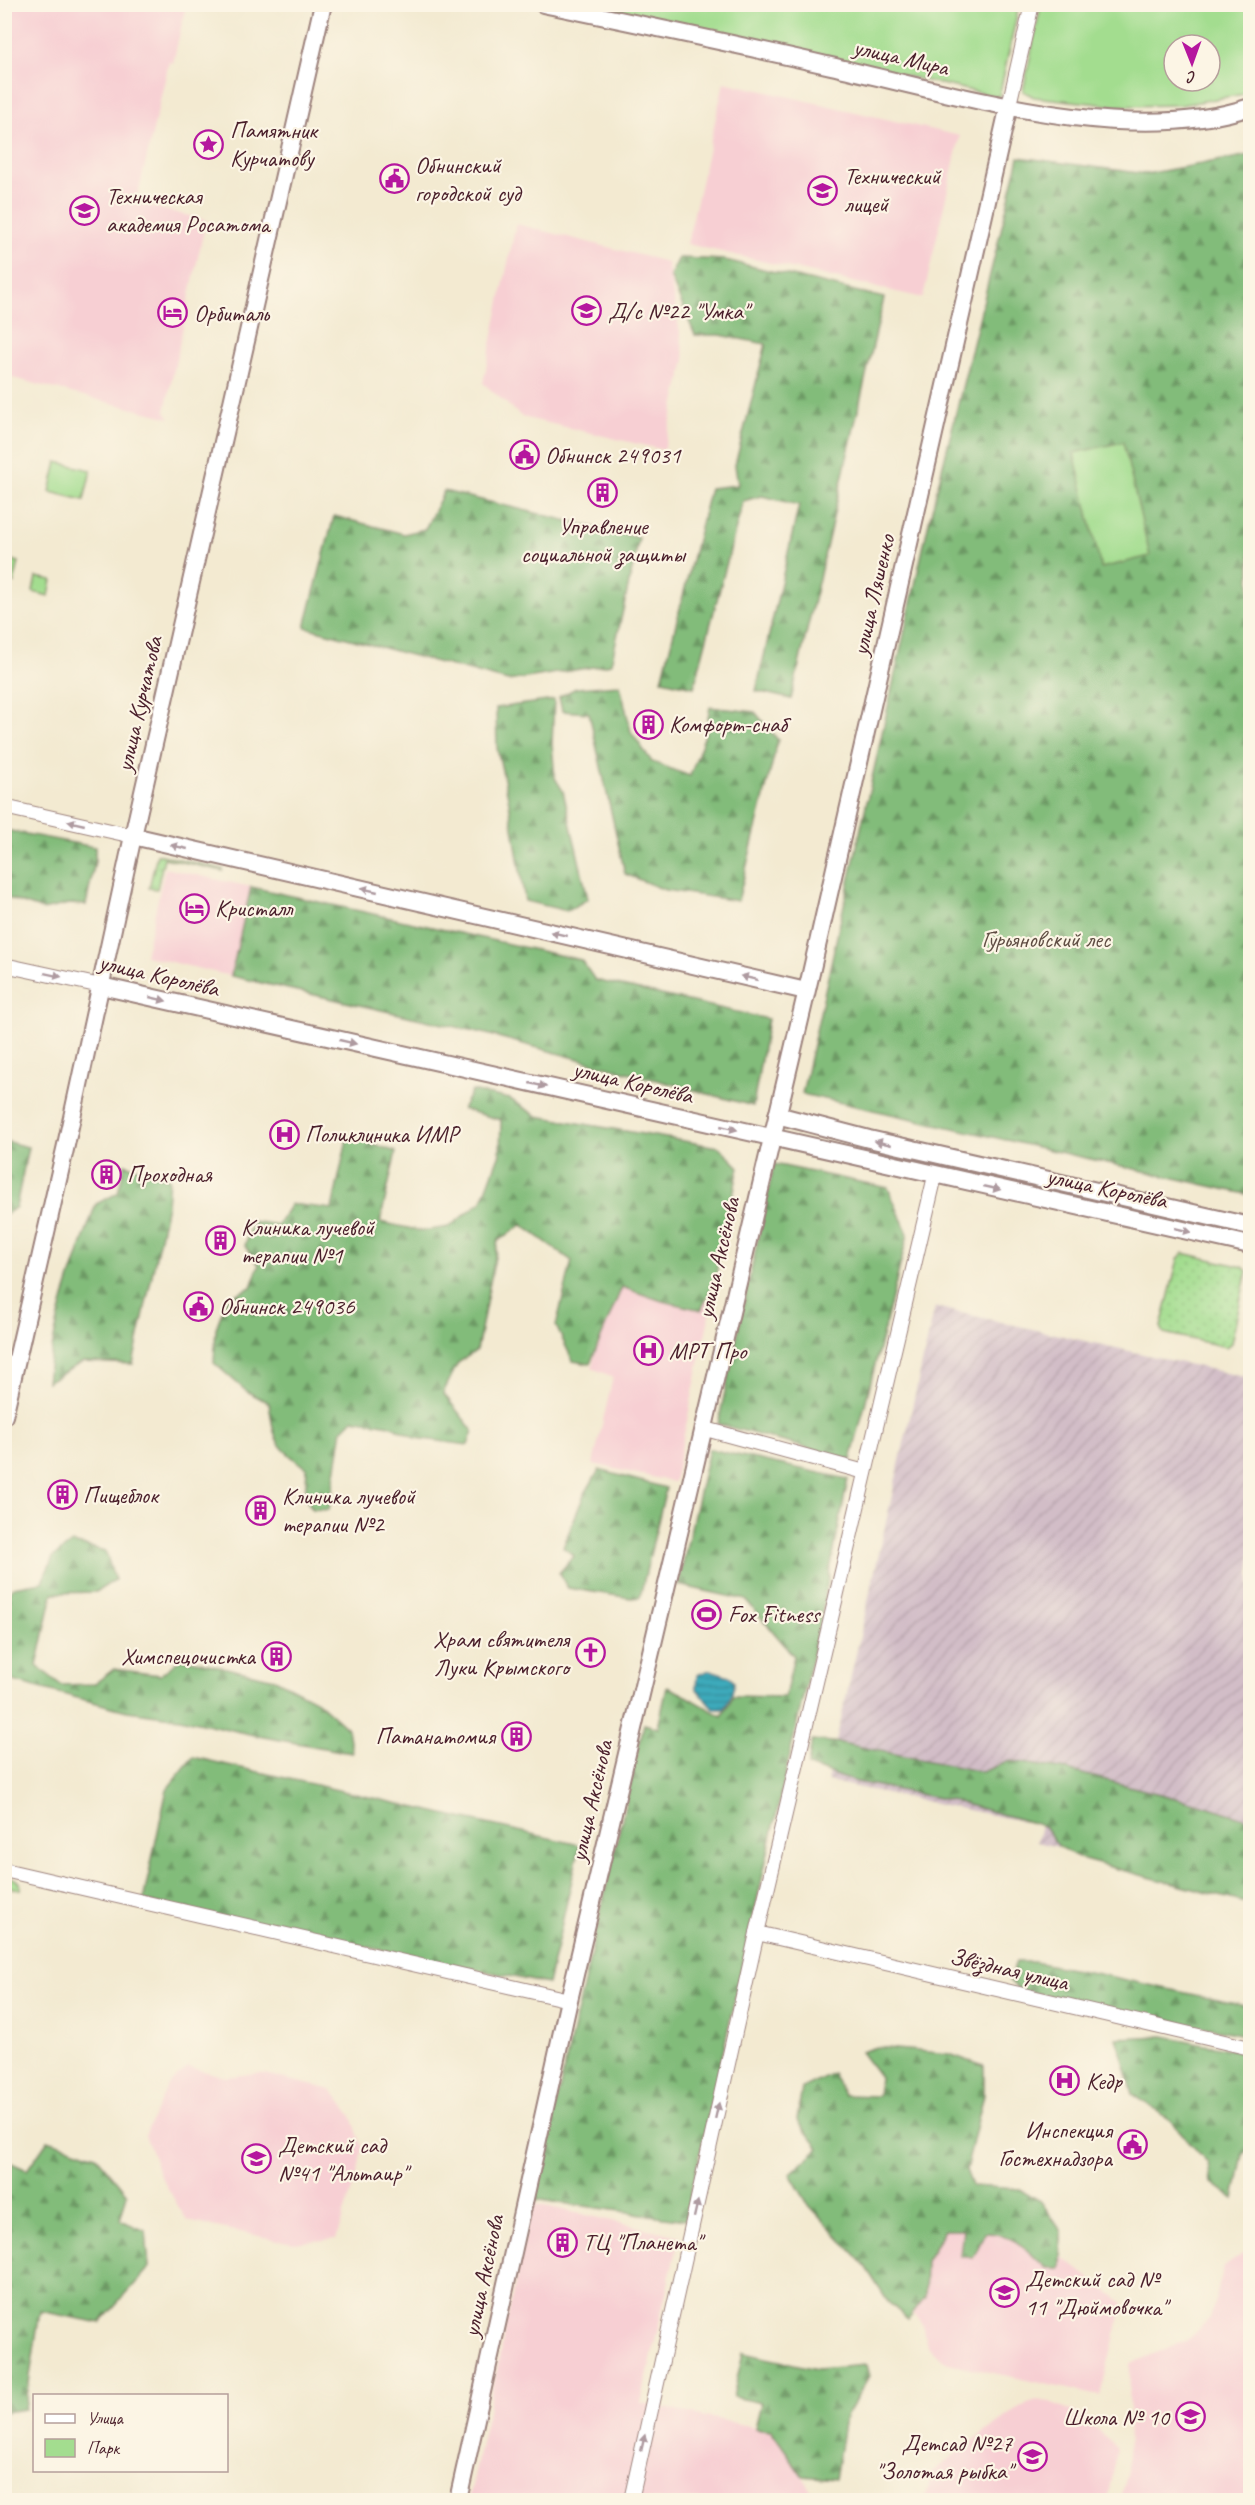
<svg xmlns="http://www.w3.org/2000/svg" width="1255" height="2505" font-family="Caveat,sans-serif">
<defs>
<pattern id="industrial-furrows" width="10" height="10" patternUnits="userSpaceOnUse" patternTransform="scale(1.5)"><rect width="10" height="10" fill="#d2bdc7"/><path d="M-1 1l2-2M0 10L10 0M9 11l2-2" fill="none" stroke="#b6a2ab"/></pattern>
<pattern id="grass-dots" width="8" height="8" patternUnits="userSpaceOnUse" patternTransform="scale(1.5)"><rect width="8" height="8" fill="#a3dd8f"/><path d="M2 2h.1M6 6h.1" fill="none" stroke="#8ebd7c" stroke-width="1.8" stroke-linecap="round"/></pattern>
<pattern id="forest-firs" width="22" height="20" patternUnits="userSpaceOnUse" patternTransform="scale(1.5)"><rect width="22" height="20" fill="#82bc7a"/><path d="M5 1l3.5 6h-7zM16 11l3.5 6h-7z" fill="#6c9864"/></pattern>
<pattern id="water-rules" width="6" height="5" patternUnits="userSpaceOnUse" patternTransform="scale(1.5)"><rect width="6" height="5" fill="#3caabb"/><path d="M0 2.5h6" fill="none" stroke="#348a98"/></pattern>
</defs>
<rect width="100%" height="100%" fill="#fcf5e5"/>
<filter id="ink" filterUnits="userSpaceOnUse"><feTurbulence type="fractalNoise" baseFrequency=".0167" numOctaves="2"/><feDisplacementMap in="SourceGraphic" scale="12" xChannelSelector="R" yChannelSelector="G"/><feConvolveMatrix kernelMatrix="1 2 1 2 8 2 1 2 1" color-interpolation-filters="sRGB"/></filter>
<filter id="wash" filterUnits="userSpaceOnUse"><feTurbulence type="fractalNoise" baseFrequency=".008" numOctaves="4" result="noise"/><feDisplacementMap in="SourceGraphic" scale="24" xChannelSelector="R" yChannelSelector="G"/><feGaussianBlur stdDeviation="1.35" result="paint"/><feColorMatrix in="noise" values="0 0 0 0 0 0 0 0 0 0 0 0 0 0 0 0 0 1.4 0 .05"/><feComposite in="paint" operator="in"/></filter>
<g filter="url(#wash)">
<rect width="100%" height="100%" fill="#f3ead1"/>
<g fill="#f7cfd3">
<polygon points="4,5 186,5 173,63 169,62 136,203 206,220 165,411 170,418 5,376"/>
<polygon points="724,82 960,136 923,298 687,244"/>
<polygon points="516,224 667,262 685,360 664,450 522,417 483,383"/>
<polygon points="165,868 251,887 231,976 145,956"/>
<polygon points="610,1280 712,1303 674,1482 593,1464 613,1377 592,1368"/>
<polygon points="188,2067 226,2077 260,2073 332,2090 352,2116 362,2147 358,2171 336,2239 293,2243 187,2221 160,2175 145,2135 168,2085"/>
<polygon points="981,2196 1123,2303 1100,2396 948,2363 927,2346 922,2324 890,2283 893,2202"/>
<polygon points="532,2203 679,2236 641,2403 772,2431 811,2489 808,2500 469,2500"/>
<polygon points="1247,2251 1250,2252 1250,2500 1121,2500 1128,2470 1130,2364 1187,2340 1210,2318 1224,2267"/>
<polygon points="1036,2400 1050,2402 1084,2416 1117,2448 1107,2500 925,2500 932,2472 1016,2409"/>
</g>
<polygon fill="url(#industrial-furrows)" points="935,1307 1244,1377 1250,1350 1250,1892 1037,1842 1041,1825 827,1781"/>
<g fill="url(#grass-dots)" stroke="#767e5d" stroke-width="1.5">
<polygon points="157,854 223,869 223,871 164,858 157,889 149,888"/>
<polygon points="1183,1253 1243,1267 1247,1271 1231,1343 1226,1347 1164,1333 1161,1327 1178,1259"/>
<path d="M 5,1876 C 14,1878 20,1879 21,1890 L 5,1886 Z"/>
</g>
<g fill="url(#forest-firs)" stroke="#666e52" stroke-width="1.5">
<polygon points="1250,155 1250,1195 802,1094 928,526 1019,157 1146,174"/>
<polygon points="679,258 725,260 884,298 791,699 756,691 799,505 762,496 743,501 694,687 662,680 710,488 738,485 735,465 766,344 720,335 695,335 670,276"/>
<polygon points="444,491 639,538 611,664 508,681 305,627 334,516 404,534 425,529"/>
<polygon points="620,685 631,732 652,762 690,776 705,735 710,707 755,712 778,740 738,901 665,890 625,874 589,713 562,711 559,697 576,688"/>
<polygon points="554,700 552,744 555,778 563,791 588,899 567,911 525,901 508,797 497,748 496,708"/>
<polygon points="5,830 95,847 95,861 86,905 69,904 43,910 5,897"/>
<polygon points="251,887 581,960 595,980 768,1019 753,1106 483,1033 231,976"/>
<path d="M 472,1091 L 510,1099 L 537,1116 L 719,1147 L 739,1167 L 714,1283 L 701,1310 L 662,1301 L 622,1287 L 590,1364 L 573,1361 L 556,1326 L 572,1261 L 522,1225 L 498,1241 L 477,1350 L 458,1363 L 443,1393 L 473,1431 L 468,1445 L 416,1438 L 390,1425 L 353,1419 L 342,1430 L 329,1510 L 312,1509 L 305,1497 L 307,1468 C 273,1445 275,1441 269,1403 L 246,1391 L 214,1363 L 216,1328 L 227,1299 L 251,1287 L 259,1265 L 245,1246 L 252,1221 L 278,1225 L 291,1204 L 332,1209 L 348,1135 L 396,1152 L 380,1222 L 422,1231 L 449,1227 L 482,1201 L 500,1153 L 501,1120 L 462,1109 Z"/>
<polygon points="4,1141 28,1147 16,1207 7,1214 4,1213"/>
<path d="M 125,1164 L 169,1179 L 167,1205 L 133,1364 L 83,1362 L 47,1382 C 53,1321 75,1261 96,1204 L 118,1193 Z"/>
<polygon points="774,1164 888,1188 908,1234 851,1460 718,1424"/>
<path d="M 709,1449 L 848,1479 L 820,1621 L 685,2220 L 534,2199 L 644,1724 L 658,1728 L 667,1687 C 687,1694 703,1707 722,1716 L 733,1696 L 785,1697 L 794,1656 L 746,1600 L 678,1585 Z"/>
<polygon points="599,1470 666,1488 640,1597 631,1598 568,1588 559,1573 574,1556 563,1547 584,1495"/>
<polygon points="72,1543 105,1551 115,1580 96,1592 53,1593 37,1666 61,1685 94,1684 114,1669 160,1675 182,1658 275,1679 317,1701 348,1729 352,1753 258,1736 180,1718 127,1711 5,1679 5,1596 13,1587 42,1582 53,1557"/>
<polygon points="812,1740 841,1743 982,1772 1010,1761 1067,1770 1206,1806 1250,1820 1250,1904 1084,1860 1059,1847 1044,1826 954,1801 853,1781 808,1766"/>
<polygon points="193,1757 580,1845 548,1984 143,1901 167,1789"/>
<polygon points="1016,1962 1033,1962 1099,1974 1250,2007 1250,2036 1019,1990 1009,1980"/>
<polygon points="1164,2036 1250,2053 1250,2149 1243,2155 1234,2199 1211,2182 1208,2163 1171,2121 1133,2094 1117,2038"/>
<path d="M 876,2047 L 949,2054 L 984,2066 L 984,2094 L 966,2170 L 972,2186 L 1019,2189 L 1042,2203 L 1061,2231 L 1061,2268 L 1046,2268 C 1027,2250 1012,2232 985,2233 L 973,2258 L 960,2256 L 963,2230 L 944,2230 L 926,2261 L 925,2297 L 908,2319 L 888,2302 L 863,2263 L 808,2204 L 790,2174 L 819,2148 L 797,2120 L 802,2088 L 833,2073 L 844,2095 L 878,2096 L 880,2077 L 861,2052 Z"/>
<polygon points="48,2140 96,2156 127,2194 120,2220 146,2231 149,2268 100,2323 40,2311 25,2409 5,2412 5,2160 27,2170"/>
<polygon points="743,2353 817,2369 866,2365 869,2376 845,2417 835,2479 803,2476 771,2430 755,2428 761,2403 733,2397"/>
</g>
<g fill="#a3dd8f" stroke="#767e5d" stroke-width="1.5" fill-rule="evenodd">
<polygon points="591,5 1019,5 999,97"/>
<path d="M 1041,5 L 1250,5 L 1250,93 L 1181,105 L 1118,106 L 1034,97 L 1023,91 ZM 1174,45 L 1210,45 L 1210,81 L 1174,81 Z"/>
<polygon points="1123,442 1150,556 1101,568 1074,453"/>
<polygon points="57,462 91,470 84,500 50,492"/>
<polygon points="5,558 19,562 14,583 5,580"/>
<polygon points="36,577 52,580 49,596 33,592"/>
</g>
<polygon fill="url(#water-rules)" stroke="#436473" stroke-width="1.5" points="710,1670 729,1676 734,1682 732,1694 724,1709 714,1709 696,1688 697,1675"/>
</g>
<g filter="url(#ink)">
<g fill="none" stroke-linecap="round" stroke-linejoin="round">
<defs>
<g id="minor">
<polyline points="1009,105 1032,4"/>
<polyline points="4,807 133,836"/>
<polyline points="4,965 101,986"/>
<polyline points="702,1428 865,1472"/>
<polyline points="4,1870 569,2000"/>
<polyline points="757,1933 1250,2048"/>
<polyline points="631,2500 757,1933 935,1176"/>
</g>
<g id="major">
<path d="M 543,4 C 639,24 736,44 831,66 C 955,94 1128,148 1250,107"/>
<polyline points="133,836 806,991"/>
<polyline points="101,986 1250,1245"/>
<polyline points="777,1115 869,1139 1250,1226"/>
<polyline points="4,1416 66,1145 133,836 323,4"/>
<polyline points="458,2500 569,2000 811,973 1009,105"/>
</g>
</defs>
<use href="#minor" stroke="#9e847e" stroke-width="16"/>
<use href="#major" stroke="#9e847e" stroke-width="20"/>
<use href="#minor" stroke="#fff" stroke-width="14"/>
<use href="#major" stroke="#fff" stroke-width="16"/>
</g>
<defs><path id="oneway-solid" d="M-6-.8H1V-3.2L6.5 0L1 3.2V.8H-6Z" transform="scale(1.5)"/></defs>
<g fill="#ae9aa0">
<use href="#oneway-solid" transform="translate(76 823) rotate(-167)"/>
<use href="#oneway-solid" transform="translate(179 847) rotate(-167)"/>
<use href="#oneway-solid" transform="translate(369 890) rotate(-167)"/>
<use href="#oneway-solid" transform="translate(559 934) rotate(-167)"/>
<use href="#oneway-solid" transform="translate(53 975) rotate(12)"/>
<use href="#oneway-solid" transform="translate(749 978) rotate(-167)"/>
<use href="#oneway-solid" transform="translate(158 999) rotate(13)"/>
<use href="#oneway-solid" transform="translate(348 1042) rotate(13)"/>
<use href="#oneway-solid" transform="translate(538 1085) rotate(13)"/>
<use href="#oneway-solid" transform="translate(729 1128) rotate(13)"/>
<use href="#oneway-solid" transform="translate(883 1143) rotate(-167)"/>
<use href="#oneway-solid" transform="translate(992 1188) rotate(12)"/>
<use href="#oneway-solid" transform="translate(1183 1230) rotate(13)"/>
<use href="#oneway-solid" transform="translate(717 2111) rotate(-77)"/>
<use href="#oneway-solid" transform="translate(696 2209) rotate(-77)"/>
<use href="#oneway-solid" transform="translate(643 2443) rotate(-77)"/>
</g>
</g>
<defs>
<symbol id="sight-ring" viewBox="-11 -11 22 22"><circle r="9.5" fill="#fcf5e5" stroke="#b5179e" stroke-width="1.5"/><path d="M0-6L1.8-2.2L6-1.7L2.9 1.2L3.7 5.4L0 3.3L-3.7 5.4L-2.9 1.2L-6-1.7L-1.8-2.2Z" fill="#b5179e"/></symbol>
<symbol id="civic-ring" viewBox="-11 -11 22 22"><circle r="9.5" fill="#fcf5e5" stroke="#b5179e" stroke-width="1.5"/><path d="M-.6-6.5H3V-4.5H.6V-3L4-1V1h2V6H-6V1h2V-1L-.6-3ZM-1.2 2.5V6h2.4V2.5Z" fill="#b5179e"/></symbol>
<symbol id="school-ring" viewBox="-11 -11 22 22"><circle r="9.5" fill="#fcf5e5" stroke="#b5179e" stroke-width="1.5"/><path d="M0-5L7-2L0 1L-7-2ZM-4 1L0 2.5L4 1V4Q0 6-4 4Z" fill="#b5179e"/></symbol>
<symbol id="university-ring" viewBox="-11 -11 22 22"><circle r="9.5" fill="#fcf5e5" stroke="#b5179e" stroke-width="1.5"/><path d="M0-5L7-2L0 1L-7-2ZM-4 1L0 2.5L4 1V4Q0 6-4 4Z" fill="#b5179e"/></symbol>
<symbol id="hotel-ring" viewBox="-11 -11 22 22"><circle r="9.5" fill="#fcf5e5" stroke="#b5179e" stroke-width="1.5"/><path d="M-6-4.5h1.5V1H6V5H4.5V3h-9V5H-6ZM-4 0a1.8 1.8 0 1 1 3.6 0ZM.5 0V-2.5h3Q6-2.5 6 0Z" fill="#b5179e"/></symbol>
<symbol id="building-ring" viewBox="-11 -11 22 22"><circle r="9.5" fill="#fcf5e5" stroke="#b5179e" stroke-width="1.5"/><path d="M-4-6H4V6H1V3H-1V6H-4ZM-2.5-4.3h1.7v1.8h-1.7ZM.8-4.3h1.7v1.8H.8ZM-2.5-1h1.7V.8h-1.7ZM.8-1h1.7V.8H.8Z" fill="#b5179e"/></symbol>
<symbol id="hospital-ring" viewBox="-11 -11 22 22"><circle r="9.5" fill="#fcf5e5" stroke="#b5179e" stroke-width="1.5"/><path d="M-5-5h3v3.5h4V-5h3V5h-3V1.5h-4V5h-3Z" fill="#b5179e"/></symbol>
<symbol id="stadium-ring" viewBox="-11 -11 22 22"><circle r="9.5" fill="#fcf5e5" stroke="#b5179e" stroke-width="1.5"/><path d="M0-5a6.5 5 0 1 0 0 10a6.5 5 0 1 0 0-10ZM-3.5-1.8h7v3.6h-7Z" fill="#b5179e"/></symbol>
<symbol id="church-ring" viewBox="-11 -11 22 22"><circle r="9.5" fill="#fcf5e5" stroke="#b5179e" stroke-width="1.5"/><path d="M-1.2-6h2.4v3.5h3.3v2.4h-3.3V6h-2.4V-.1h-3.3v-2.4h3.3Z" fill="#b5179e"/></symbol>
</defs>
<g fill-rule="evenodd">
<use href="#sight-ring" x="192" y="128" width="33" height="33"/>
<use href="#civic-ring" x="378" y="162" width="33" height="33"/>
<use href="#school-ring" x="806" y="174" width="33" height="33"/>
<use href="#university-ring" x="68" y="194" width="33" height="33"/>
<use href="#school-ring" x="570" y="294" width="33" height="33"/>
<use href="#hotel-ring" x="156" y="296" width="33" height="33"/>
<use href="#civic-ring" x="508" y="438" width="33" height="33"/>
<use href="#building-ring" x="586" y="476" width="33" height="33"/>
<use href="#building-ring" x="632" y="708" width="33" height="33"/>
<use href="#hotel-ring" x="178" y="892" width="33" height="33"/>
<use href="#hospital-ring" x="268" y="1118" width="33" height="33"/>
<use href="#building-ring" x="90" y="1158" width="33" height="33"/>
<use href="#building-ring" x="204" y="1224" width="33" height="33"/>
<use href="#civic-ring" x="182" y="1290" width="33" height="33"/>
<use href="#hospital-ring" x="632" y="1334" width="33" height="33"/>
<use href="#building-ring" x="46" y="1478" width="33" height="33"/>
<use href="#building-ring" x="244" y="1494" width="33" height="33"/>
<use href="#stadium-ring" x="690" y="1598" width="33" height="33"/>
<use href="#church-ring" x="574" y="1636" width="33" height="33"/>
<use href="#building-ring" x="260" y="1640" width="33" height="33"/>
<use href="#building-ring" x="500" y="1720" width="33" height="33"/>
<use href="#hospital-ring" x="1048" y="2064" width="33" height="33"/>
<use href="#civic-ring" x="1116" y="2128" width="33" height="33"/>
<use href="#school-ring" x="240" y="2142" width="33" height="33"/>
<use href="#building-ring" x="546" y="2226" width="33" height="33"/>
<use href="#school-ring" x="988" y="2276" width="33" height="33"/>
<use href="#school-ring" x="1174" y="2400" width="33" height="33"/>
<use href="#school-ring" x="1016" y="2440" width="33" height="33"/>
</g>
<g text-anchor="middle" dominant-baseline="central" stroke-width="4.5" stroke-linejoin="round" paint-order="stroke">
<g font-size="24" fill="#4a1f2b" stroke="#fcf5e5">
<text transform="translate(901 57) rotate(13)">улица Мира</text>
<text transform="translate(873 595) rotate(-77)">улица Ляшенко</text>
<text transform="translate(139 704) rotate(-77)">улица Курчатова</text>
<text transform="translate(159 975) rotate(13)">улица Королёва</text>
<text transform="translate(633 1082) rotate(13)">улица Королёва</text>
<text transform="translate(1107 1188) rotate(12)">улица Королёва</text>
<text transform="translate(718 1258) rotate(-77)">улица Аксёнова</text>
<text transform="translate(591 1801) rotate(-77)">улица Аксёнова</text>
<text transform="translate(1009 1969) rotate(13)">Звёздная улица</text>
<text transform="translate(483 2276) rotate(-78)">улица Аксёнова</text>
</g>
<g font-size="24" fill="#4a1f2b" stroke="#fcf5e5" text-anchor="start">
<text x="230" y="130">Памятник<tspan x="230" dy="28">Курчатову</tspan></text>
<text x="415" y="165">Обнинский<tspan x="415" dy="28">городской суд</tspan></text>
<text x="844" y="176">Технический<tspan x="844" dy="28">лицей</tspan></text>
<text x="106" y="196">Техническая<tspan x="106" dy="28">академия Росатома</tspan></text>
<text x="608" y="311">Д/с №22 "Умка"</text>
<text x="194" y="313">Орбиталь</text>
<text x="545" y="455">Обнинск 249031</text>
<text x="603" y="526" text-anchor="middle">Управление<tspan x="603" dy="28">социальной защиты</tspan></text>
<text x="669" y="724">Комфорт-снаб</text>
<text x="215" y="908">Кристалл</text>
<text x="305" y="1134">Поликлиника ИМР</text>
<text x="127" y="1174">Проходная</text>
<text x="241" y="1227">Клиника лучевой<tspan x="241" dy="28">терапии №1</tspan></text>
<text x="219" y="1306">Обнинск 249036</text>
<text x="669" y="1351">МРТ Про</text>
<text x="83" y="1495">Пищеблок</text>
<text x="282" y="1496">Клиника лучевой<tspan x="282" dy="28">терапии №2</tspan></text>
<text x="728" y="1614">Fox Fitness</text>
<text x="569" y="1639" text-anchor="end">Храм святителя<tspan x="569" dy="28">Луки Крымского</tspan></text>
<text x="255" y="1656" text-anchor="end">Химспецочистка</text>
<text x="495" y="1736" text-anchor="end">Патанатомия</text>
<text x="1086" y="2081">Кедр</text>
<text x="1112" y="2130" text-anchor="end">Инспекция<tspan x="1112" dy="28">Гостехнадзора</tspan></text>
<text x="278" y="2145">Детский сад<tspan x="278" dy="28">№41 "Альтаир"</tspan></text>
<text x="583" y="2242">ТЦ "Планета"</text>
<text x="1025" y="2279">Детский сад №<tspan x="1025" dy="28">11 "Дюймовочка"</tspan></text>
<text x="1169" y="2417" text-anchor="end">Школа № 10</text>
<text x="1012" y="2443" text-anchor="end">Детсад №27<tspan x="1012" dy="28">"Золотая рыбка"</tspan></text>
</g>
<g font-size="24" fill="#604e44" stroke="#fcf5e5">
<text x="1046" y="939">Гурьяновский лес</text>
</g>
</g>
<rect width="1255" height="2505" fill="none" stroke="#fcf5e5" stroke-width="24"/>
<rect x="33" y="2394" width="195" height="78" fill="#fcf5e5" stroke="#b59f9b" stroke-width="1.5"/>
<rect x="45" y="2414" width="30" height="9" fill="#ffffff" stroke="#b59f9b" stroke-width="1.5"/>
<text x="87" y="2424" font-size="18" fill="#4a1f2b">Улица</text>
<rect x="45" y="2439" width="30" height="18" fill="#a3dd8f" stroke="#b59f9b" stroke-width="1.5"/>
<text x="87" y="2454" font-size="18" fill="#4a1f2b">Парк</text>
<g transform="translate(1192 63) rotate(179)"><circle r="28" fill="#fcf5e5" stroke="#b59f9b" stroke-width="1.5"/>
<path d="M0-4.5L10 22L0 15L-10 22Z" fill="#b5179e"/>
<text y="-9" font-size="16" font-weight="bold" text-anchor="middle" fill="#4a1f2b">С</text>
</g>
</svg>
